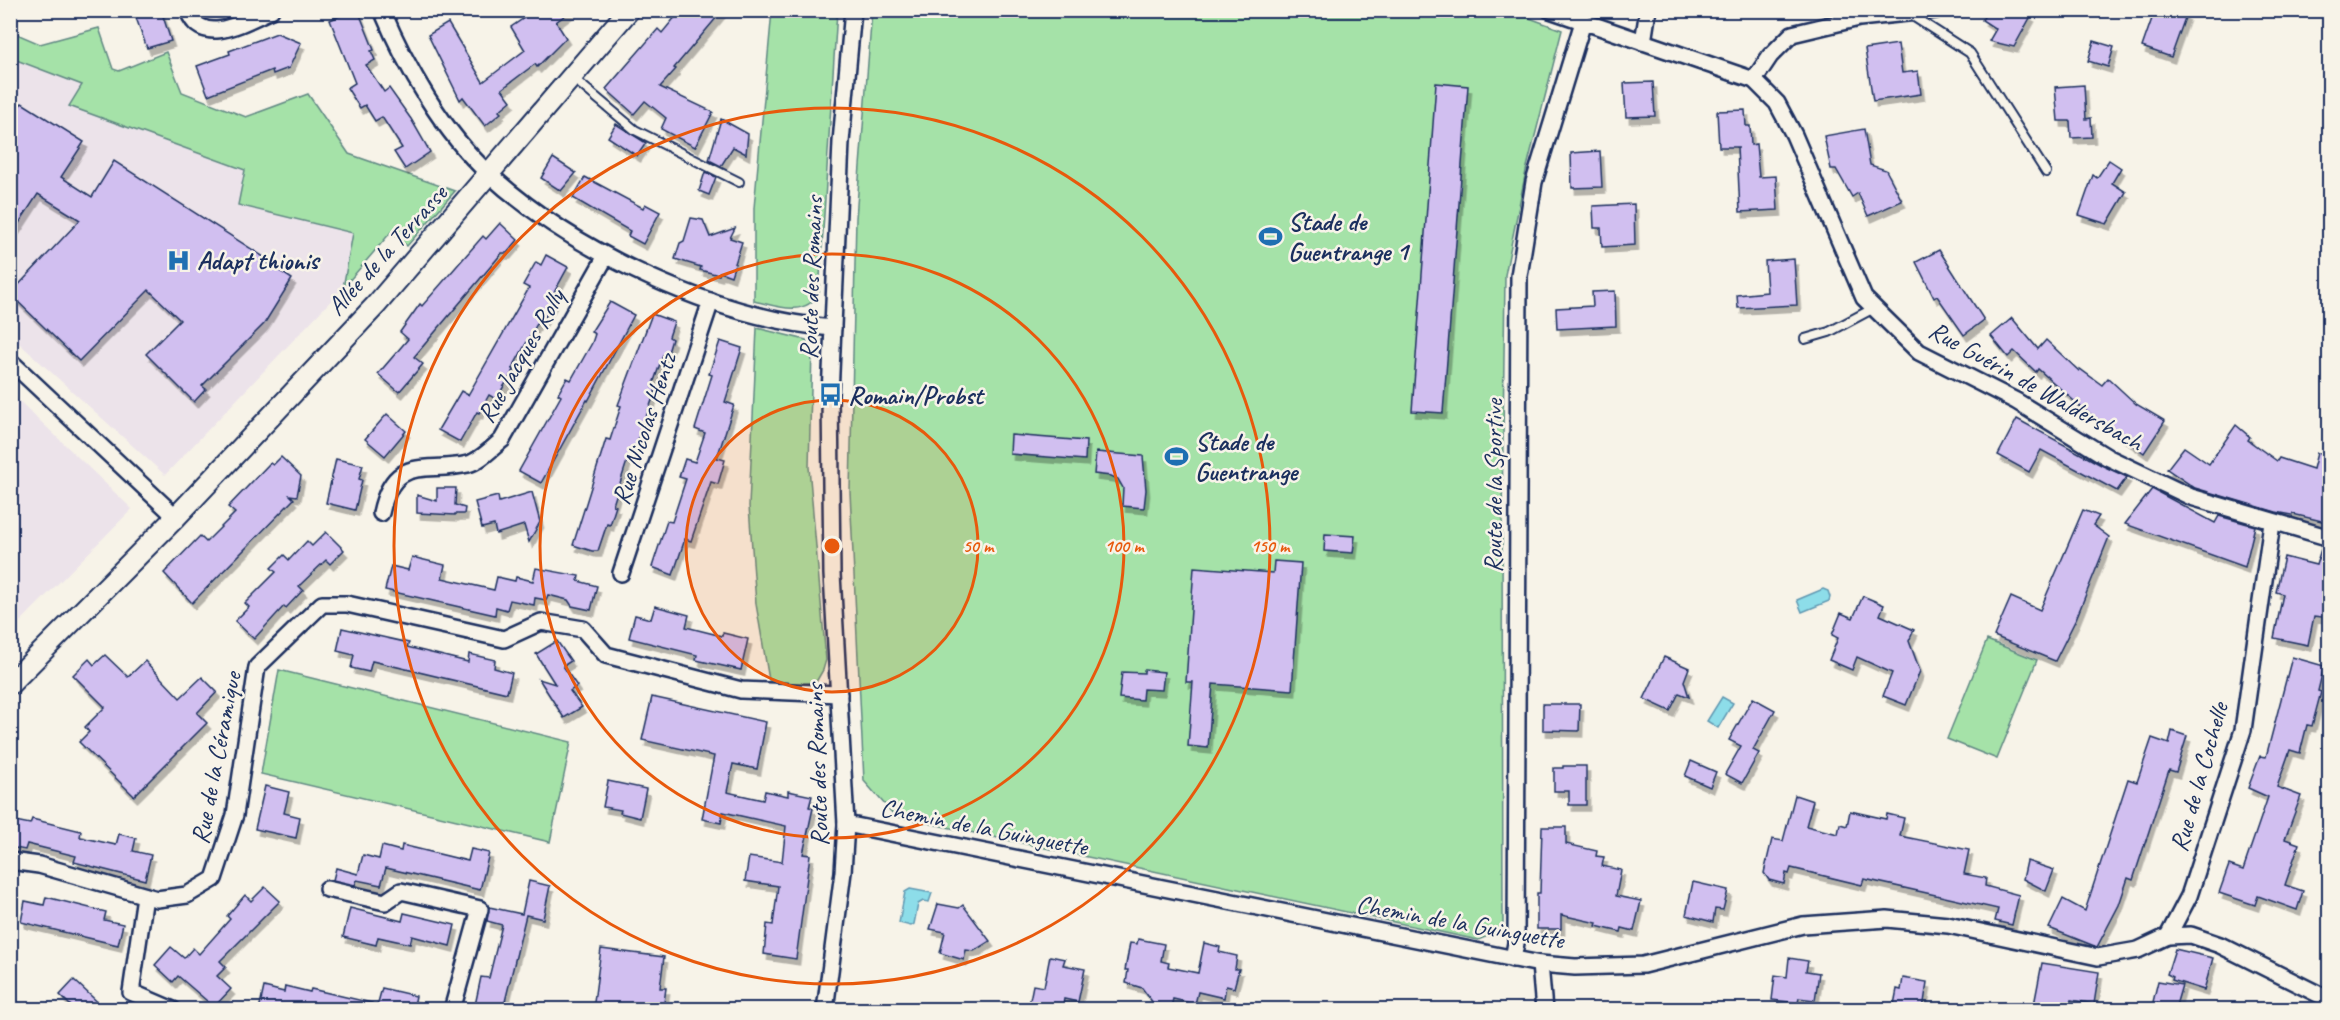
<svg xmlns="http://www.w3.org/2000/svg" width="2340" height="1020" font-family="Caveat,sans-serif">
<defs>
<filter id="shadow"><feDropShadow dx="3.5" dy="6" stdDeviation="0" flood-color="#0004"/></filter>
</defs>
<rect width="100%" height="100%" fill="#f7f3e8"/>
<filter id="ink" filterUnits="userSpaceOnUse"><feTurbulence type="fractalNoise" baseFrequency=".0167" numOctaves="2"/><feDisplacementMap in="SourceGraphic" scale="12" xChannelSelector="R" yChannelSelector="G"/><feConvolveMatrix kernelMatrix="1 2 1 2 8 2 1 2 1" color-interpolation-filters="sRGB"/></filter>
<g filter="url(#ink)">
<g fill="#ece3ea">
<polygon points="11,58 83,84 69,106 245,170 239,205 353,233 343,288 165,475 11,336"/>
<polygon points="10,392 132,509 11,631 10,631"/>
</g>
<g fill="#a5e2a8" stroke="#608883" stroke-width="1.5">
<polygon points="1508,10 1562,30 1526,171 1505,275 1502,518 1503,930 1478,940 895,816 864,781 850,492 856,218 872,11"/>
<path d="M 772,11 L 837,11 L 819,293 C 805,318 776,306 754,301 L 754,208 Z"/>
<polygon points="11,16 19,35 40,44 99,28 113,69 119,71 166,52 182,92 246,117 308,94 349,154 455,191 407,246 391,232 343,288 353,233 238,205 245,170 69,106 82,85 11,58"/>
<polygon points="757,328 806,340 812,350 809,467 826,660 823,670 816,682 801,684 769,680 756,604 749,506"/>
<polygon points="1987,640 2037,660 1997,759 1947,739"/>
<polygon points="279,670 571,742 550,842 261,774"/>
</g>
<g fill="#8ddde9" stroke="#5f97b1" stroke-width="1.5">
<polygon points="1823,589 1828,591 1830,597 1829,601 1802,612 1797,600"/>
<polygon points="1722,697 1733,703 1718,728 1707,721"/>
<polygon points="910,889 932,893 929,902 923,901 918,904 914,924 911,926 899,923 905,892"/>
</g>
<g fill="#d1bff0" stroke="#1b2f5e" stroke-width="1.5" filter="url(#shadow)">
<polygon points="150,10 161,10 171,41 147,48 135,15"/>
<polygon points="354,10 358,10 374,50 371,51 375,60 366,65 384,92 389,88 411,119 430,152 405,169 394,152 402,148 382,117 375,121 365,105 360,108 347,88 355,83 330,20"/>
<polygon points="536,10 572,10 556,22 566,38 537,67 535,64 502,89 511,101 499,111 501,113 485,126 463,97 460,100 428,35 448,23 483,82 525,50 511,27"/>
<polygon points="681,10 723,10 674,68 676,69 660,87 713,112 695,147 661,129 666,118 645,101 634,114 606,89 658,29 662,33"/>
<polygon points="1988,10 2020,10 2031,16 2014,47 1989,41 1996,29 1982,20"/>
<polygon points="2155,10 2174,10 2186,15 2171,57 2142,47"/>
<polygon points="277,33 301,43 289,68 273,74 272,70 208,95 197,66 230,54 229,51"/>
<polygon points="2094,41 2114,47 2108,67 2088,61"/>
<polygon points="1898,44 1902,73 1918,71 1921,94 1873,101 1865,49"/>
<polygon points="1653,82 1655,116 1626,117 1624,83"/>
<polygon points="1436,83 1468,86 1443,413 1412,411"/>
<polygon points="2084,85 2086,119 2091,118 2092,137 2071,138 2070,121 2058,121 2055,87"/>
<polygon points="10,100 20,105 22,103 84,142 61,177 92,197 114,161 267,259 266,262 292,279 264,324 202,386 206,389 194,402 146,354 180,320 149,290 79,361 10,294 80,220 38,194 10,237"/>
<polygon points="1745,110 1746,126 1750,126 1751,145 1756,144 1759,177 1776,176 1778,210 1740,212 1737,147 1739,147 1719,147 1717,111"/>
<polygon points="721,119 748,134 746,154 733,147 721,166 709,160"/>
<polygon points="616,124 646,143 637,156 608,137"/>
<polygon points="1864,129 1870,165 1886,170 1902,201 1868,216 1858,193 1852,197 1836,169 1831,169 1824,136"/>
<polygon points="1600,151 1602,187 1572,188 1571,153"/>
<polygon points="553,158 576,173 561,191 541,178"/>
<polygon points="2109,160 2121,168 2112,183 2126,192 2107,224 2079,215 2093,175 2097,178"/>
<polygon points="705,172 716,177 709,195 699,191"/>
<polygon points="585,177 643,208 645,204 660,212 643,244 628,236 630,231 573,198"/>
<polygon points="1634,204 1635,245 1602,247 1601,228 1594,228 1593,206"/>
<polygon points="691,218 703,220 710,237 735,228 730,238 742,242 731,276 720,272 719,275 700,270 701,267 675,259 680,243 684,241"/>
<polygon points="500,223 518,240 507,253 502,253 414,357 423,364 399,392 378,374 408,339 400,332 420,304 422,306 483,236 486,239"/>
<polygon points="1939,250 1984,320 1964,335 1937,296 1934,298 1916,262"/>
<polygon points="546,255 568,267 550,300 553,302 541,324 538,322 512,369 514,370 496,399 489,395 479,413 477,412 460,442 438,430 461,391 468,395 529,288 523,285 536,262 541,265"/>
<polygon points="1794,259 1797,305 1738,308 1737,295 1767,292 1765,261"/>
<polygon points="1615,291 1616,326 1557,329 1556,308 1593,306 1592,292"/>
<polygon points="610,302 634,315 588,401 587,400 541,483 519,471 561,396 558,394 567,378 571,380 592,343 595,334 591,332"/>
<polygon points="652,314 674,322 669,337 672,339 667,356 663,355 652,387 656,389 635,448 629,455 613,505 616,506 610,525 607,524 598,551 592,551 573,545 606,439 610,440 621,406 618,405"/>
<polygon points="2012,318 2038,349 2046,340 2079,371 2080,369 2102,385 2108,378 2136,404 2165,421 2144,453 2082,408 2038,369 2036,372 2014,351 2008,357 1991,336"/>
<polygon points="720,341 742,348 725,402 734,405 717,458 725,460 718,484 711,482 691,541 685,539 673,575 652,567 667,521 672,522 686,479 679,477 685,459 695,462 705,433 695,429 712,375 709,374"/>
<polygon points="387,414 406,431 385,456 365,439"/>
<polygon points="2017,419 2103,466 2127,477 2117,491 2041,450 2029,472 1998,455"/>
<polygon points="2236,425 2250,437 2248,440 2277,461 2279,458 2313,469 2317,453 2330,456 2330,523 2293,514 2292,515 2276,512 2195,488 2167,469 2184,447 2209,464"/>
<polygon points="1011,435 1086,441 1085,460 1010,454"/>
<polygon points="1096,452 1143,456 1146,490 1144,508 1122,506 1123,488 1118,479 1111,476 1094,474"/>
<polygon points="281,457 301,476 297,496 290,495 294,499 192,603 164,573 200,536 206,542 235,513 228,507 270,463 273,465"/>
<polygon points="336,459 363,465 359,479 362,480 355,510 326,503"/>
<polygon points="437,488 456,488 455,505 465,508 464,514 455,514 455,515 417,513 417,495 437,501"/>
<polygon points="2152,489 2215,523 2219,516 2255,526 2245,567 2125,524"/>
<polygon points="532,492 540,522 529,542 524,525 496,534 494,525 482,528 475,502 498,496 499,502"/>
<polygon points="2083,510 2099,516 2093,525 2109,537 2076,619 2055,661 1994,636 2011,597 2040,610"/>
<polygon points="326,532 344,550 330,564 326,560 299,586 303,590 286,608 284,606 254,639 235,621 249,607 245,603 276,572 271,568 284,555 289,560 307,541 312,546"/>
<polygon points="1325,534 1355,536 1353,553 1324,551"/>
<polygon points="2322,546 2330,547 2330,618 2314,616 2308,645 2274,638 2283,594 2276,592 2284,557 2316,565"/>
<polygon points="412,557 445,565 442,578 494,590 497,577 515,581 516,577 533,581 536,568 579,576 578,581 597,586 591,610 572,606 568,600 548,595 546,600 535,598 534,605 510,600 507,610 496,607 495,615 385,590 391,566 408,570"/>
<polygon points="1274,561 1301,563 1292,690 1213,684 1208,748 1188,746 1193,682 1186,682 1194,567 1273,573"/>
<polygon points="1863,596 1884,605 1880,615 1914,630 1909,641 1920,671 1906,705 1883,696 1892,673 1857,657 1852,670 1829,660 1838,638 1832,635 1841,613 1853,618"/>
<polygon points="655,606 689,615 686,627 722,636 723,633 748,639 741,670 696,660 697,655 629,638 635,615 651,619"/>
<polygon points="342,628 409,643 407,647 468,662 469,654 495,660 494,668 512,673 507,693 372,661 369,672 351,668 354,655 337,651"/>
<polygon points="557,641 571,661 563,666 577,686 570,691 582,707 564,718 539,679 555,684 536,654"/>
<polygon points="105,655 128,677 145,661 180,698 202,677 217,692 197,713 207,723 134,796 79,742 89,732 85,727 105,707 73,675 89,659 94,665"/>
<polygon points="1664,657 1689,668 1684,681 1689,697 1679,693 1670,711 1644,699"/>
<polygon points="2292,657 2324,666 2318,691 2321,692 2312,726 2307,725 2300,753 2290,750 2277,787 2301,796 2285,839 2299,844 2285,885 2303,891 2297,910 2258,896 2255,905 2219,893 2229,865 2243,870 2268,797 2248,788 2260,756 2266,757"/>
<polygon points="1144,670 1164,672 1162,690 1143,689 1142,700 1119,698 1122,672 1144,673"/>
<polygon points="652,697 766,722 757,769 733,764 727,792 763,800 765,791 788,796 788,791 812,796 809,807 813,808 803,854 810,855 796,959 764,954 767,924 773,925 778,886 745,881 749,857 782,862 786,826 723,812 721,823 702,819 714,756 642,740"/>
<polygon points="1753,698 1775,710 1753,750 1759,753 1742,783 1725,774 1741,746 1729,740"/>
<polygon points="1543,704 1580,704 1579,731 1543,730"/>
<polygon points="2172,731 2187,736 2176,772 2169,770 2133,880 2128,878 2119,905 2097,947 2049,928 2063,899 2085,911 2128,779 2137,782 2152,738 2169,744"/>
<polygon points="1691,761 1716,772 1710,787 1685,776"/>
<polygon points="1563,766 1586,766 1586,805 1569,805 1569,791 1554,791 1554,768 1563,768"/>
<polygon points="608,781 646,789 640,818 620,813 621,810 603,807"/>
<polygon points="265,786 289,792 284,813 300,817 296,838 255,829"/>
<polygon points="1795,795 1813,801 1806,826 1838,834 1840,824 1847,826 1850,811 1886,819 1887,814 1904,818 1900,836 1969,850 1964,874 1986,878 1985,886 2019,895 2012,925 1995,921 1998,909 1864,879 1862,885 1791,868 1789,874 1786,873 1784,884 1769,880 1764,873 1772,839 1783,841"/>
<polygon points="32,819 81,831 80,837 116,845 119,834 136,838 133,851 151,855 145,880 74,862 76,856 27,844 25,850 10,847 10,820 30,824"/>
<polygon points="1542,827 1566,827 1566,844 1597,851 1596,856 1604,857 1602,866 1621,870 1616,896 1641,901 1634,931 1622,928 1621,932 1608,929 1596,926 1597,923 1561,915 1561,929 1537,929 1537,893 1540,893"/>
<polygon points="402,845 468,861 471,849 489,853 480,890 386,868 381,885 357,880 355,885 333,880 336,868 358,874 363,855 379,859 382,846 401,851"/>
<polygon points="2027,861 2054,870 2046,891 2023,879"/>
<polygon points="529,881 550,886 543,919 526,915 503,1010 474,1010 481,977 489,978 502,925 487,921 489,907 522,914"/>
<polygon points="1693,882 1728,890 1723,910 1715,909 1713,922 1686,915"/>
<polygon points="265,887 280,901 220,961 226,967 217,976 231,989 214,1007 178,976 173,982 155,965 171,947 184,958 193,948 199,954 230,919 227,916 245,895 251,901"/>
<polygon points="46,897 106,912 104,920 123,924 118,945 21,922 25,901 44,905"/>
<polygon points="938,904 959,908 963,905 990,941 974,951 966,950 964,960 940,953 945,932 930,929"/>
<polygon points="350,908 402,921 404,913 455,925 450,946 412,936 410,944 378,937 376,945 343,937"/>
<polygon points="1138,939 1164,944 1161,961 1169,963 1168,967 1198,973 1204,943 1220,947 1219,952 1237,956 1235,969 1239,969 1234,988 1226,986 1224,998 1198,992 1195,1004 1173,999 1171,1007 1153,1003 1142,988 1126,983 1128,970 1125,970 1130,943 1137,944"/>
<polygon points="601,949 664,957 660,988 666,988 663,1010 593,1010"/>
<polygon points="2175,949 2213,958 2204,990 2172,980 2173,977 2167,974"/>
<polygon points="1050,956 1065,959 1063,965 1085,969 1078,1002 1064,999 1062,1010 1028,1010 1033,985 1044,987"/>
<polygon points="1789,958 1808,961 1806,971 1819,973 1815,1000 1799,998 1798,1003 1772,1000 1775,975 1787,977"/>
<polygon points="2042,963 2099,972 2094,1004 2071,1000 2070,1010 2033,1010"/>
<polygon points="1903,978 1927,982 1923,1010 1893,1010 1897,989 1901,990"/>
<polygon points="74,980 106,1010 75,1010 60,995"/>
<polygon points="2158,981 2182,985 2175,1009 2153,1002"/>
<polygon points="285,986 310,992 311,989 372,1003 371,1010 259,1010 264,987 284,992"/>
<polygon points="382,988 416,996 413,1010 376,1010"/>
</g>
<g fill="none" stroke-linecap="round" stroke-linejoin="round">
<defs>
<g id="service">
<polyline points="1911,15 1970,53 2046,172"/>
<polyline points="573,78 635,130 739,182"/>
<polyline points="1805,339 1829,332 1874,308"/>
</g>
<g id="minor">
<path d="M 188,10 C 201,49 246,21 271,10"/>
<path d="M 382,10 C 406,67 443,132 489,174 C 574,252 717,319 833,328"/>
<polyline points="1550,10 1754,80 1777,103 1794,135 1864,298 1919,352 2016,401 2107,457 2191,497 2330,538"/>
<polyline points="1643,42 1648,10"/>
<polyline points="1754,80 1770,56 1792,34 1859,18 1936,10"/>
<polyline points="10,361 176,517"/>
<path d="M 381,513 C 394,453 425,474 468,464 C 480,461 492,448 502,440 L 606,256"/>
<polyline points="621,573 711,301"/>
<polyline points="846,824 1540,964 1575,967 1643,965 1803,925 1887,919 1948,925 2098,957 2138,950 2168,936 2189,896 2243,730 2272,523"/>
<polyline points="10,861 39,865 157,899 187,895 214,879 235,815 257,667 322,604 347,604 504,639 541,622 583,629 606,655 741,690 839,694"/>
<polyline points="327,889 385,902 401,891 480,909 452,1010"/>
<polyline points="145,896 131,992 173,1010"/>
<polyline points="2168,936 2191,935 2220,945 2330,1000"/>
<polyline points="1513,959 1516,943 1519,276 1534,182 1583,22"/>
<polyline points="1540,964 1544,1010"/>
<polyline points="825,1010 843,872 846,824 832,574 830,395 841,142 853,10"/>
</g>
<polyline id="tertiary" points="10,684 176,517 376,305 629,10"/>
</defs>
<use href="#service" stroke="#1b2f5e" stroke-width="12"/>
<use href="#minor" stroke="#1b2f5e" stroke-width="20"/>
<use href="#tertiary" stroke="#1b2f5e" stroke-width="24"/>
<use href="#service" stroke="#f7f3e8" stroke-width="8"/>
<use href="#minor" stroke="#f7f3e8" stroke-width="15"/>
<use href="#tertiary" stroke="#f7f3e8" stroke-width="20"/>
</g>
</g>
<circle cx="832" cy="546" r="146" fill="#e8590c" fill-opacity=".12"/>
<g fill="none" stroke="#e8590c" stroke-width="3">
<circle cx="832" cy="546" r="146"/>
<circle cx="832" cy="546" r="292"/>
<circle cx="832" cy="546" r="438"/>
</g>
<defs>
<symbol id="stadium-bare" viewBox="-9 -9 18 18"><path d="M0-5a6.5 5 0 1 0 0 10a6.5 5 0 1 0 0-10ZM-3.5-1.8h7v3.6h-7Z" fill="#1f6fb2" stroke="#f7f3e8" stroke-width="2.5" paint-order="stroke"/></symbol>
<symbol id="hospital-bare" viewBox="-9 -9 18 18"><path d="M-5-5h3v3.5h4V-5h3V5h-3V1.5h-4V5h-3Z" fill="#1f6fb2" stroke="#f7f3e8" stroke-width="2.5" paint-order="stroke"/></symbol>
<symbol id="bus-bare" viewBox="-9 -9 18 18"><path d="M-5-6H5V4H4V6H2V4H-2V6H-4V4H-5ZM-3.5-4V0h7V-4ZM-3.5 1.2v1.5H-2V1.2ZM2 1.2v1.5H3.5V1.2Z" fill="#1f6fb2" stroke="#f7f3e8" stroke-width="2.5" paint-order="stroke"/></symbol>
</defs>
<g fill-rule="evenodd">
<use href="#stadium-bare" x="1254" y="220" width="33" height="33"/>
<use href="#hospital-bare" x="162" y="244" width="33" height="33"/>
<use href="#bus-bare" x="814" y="378" width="33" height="33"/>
<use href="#stadium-bare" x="1160" y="440" width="33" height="33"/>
</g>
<g text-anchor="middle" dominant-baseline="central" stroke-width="5" stroke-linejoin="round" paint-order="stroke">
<g font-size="26" font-weight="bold" fill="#1b2f5e" stroke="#f7f3e8" text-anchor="start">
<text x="1288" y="221">Stade de<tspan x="1288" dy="30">Guentrange 1</tspan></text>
<text x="197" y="260">Adapt thionis</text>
<text x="848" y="395">Romain/Probst</text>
<text x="1195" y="441">Stade de<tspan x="1195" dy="30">Guentrange</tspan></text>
</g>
<g font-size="26" fill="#1b2f5e" stroke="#f7f3e8">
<text transform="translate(387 250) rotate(-48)">Allée de la Terrasse</text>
<text transform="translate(811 278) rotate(-88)">Route des Romains</text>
<text transform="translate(521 356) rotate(-60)">Rue Jacques Rolly</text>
<text transform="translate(2036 386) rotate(29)">Rue Guérin de Waldersbach</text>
<text transform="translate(644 429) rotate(-72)">Rue Nicolas Hentz</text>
<text transform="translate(1493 486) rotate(-90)">Route de la Sportive</text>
<text transform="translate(216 758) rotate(-79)">Rue de la Céramique</text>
<text transform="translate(817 765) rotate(-92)">Route des Romains</text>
<text transform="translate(2199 777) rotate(-74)">Rue de la Cochelle</text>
<text transform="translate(984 827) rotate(11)">Chemin de la Guinguette</text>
<text transform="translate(1460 922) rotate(10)">Chemin de la Guinguette</text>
</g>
</g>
<circle cx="832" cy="546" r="9" fill="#e8590c" stroke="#f7f3e8" stroke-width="3"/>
<g font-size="18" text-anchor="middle" font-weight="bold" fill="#e8590c" stroke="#f7f3e8" stroke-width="5" stroke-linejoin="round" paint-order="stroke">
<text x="978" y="552">50 m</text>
<text x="1124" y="552">100 m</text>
<text x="1270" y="552">150 m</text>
</g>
<rect width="2340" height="1020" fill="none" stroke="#f7f3e8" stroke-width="36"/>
<rect x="18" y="18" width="2304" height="984" fill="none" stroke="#1b2f5e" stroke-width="2" filter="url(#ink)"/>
</svg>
